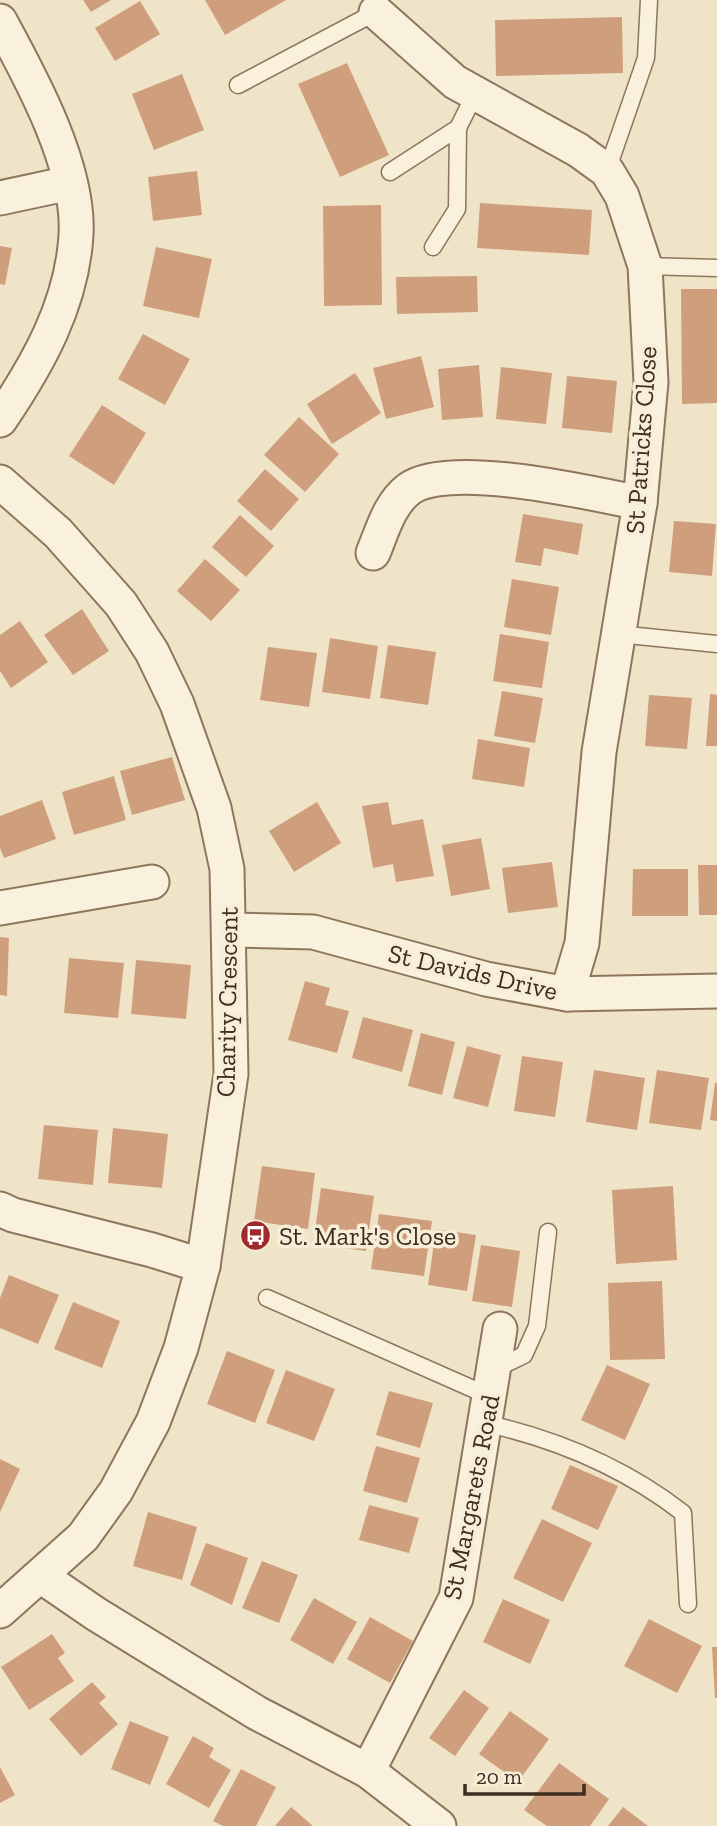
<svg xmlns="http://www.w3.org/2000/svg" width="717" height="1826" font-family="'Zilla Slab',serif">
<rect width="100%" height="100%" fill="#f0e4c8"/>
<g fill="#cf9f7d">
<polygon points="83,0 111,0 91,12"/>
<polygon points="205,0 286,0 225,35"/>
<polygon points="140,1 160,34 115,61 95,28"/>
<polygon points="622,17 623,73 496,76 495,20"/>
<polygon points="347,63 389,155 340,177 298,84"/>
<polygon points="182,74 204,130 154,150 132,94"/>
<polygon points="197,171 202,215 153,221 148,177"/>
<polygon points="480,203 592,210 589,255 477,248"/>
<polygon points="381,205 382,305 324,306 323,206"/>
<polygon points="0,246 12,248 5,285 0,284"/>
<polygon points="156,247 212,259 199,318 143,306"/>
<polygon points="477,276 478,312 397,314 396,277"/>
<polygon points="681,289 717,289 717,403 682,404"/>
<polygon points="143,334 190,359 165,405 118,379"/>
<polygon points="421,356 434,407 386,419 373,368"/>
<polygon points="479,365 483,417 442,420 438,369"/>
<polygon points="501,367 552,373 546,424 496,419"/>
<polygon points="355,373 381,413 332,444 307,404"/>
<polygon points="567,376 617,381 612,433 562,428"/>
<polygon points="102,405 146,433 114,485 69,456"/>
<polygon points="299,417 339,454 305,492 264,455"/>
<polygon points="265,469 299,499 271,531 237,501"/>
<polygon points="523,514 583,524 578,555 544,548 541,566 515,562"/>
<polygon points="240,515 274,546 246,577 212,547"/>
<polygon points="674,521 716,524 712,576 669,572"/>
<polygon points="205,559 240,590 211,621 177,591"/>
<polygon points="512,579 559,587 551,635 504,627"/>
<polygon points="82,609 109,651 73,675 44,635"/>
<polygon points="20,621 48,662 11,688 0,671 0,635"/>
<polygon points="500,634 549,642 542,688 493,681"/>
<polygon points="330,638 378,646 370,699 322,692"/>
<polygon points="388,645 436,652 428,705 380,698"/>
<polygon points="268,647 317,653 309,707 260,700"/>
<polygon points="502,691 543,698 535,743 494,736"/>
<polygon points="710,694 717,695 717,746 706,746"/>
<polygon points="649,695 692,698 687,749 645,746"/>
<polygon points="478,739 530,748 524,787 472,779"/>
<polygon points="172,757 185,800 132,815 120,771"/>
<polygon points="114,776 126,820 74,835 62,792"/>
<polygon points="42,800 56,839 4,858 0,848 0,816"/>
<polygon points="317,802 341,843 294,872 269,831"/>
<polygon points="388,802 392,825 423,819 434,876 396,882 393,864 373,868 362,806"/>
<polygon points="481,838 490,889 451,896 442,845"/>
<polygon points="552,862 558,907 508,913 502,868"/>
<polygon points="698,865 717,865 717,915 699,915"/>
<polygon points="633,869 688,869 688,916 632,916"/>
<polygon points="0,937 9,938 7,996 0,995"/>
<polygon points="69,958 124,963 118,1018 64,1013"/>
<polygon points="136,960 191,965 186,1019 131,1014"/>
<polygon points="305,981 330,988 325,1005 349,1011 337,1053 288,1040"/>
<polygon points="363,1017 413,1030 402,1072 352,1058"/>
<polygon points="421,1033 455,1042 442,1095 408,1086"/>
<polygon points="467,1046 501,1055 488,1107 453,1098"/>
<polygon points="522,1056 563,1062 555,1117 514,1111"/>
<polygon points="594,1070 645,1078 637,1130 586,1122"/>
<polygon points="657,1070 709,1078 701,1130 649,1123"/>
<polygon points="715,1083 717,1083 717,1121 710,1120"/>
<polygon points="44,1125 98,1130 93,1185 38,1179"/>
<polygon points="113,1128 168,1134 162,1188 108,1183"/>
<polygon points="262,1166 315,1173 308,1229 254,1221"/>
<polygon points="673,1186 677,1260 616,1264 612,1190"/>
<polygon points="321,1188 374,1196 366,1251 313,1244"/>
<polygon points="379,1214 432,1221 424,1276 371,1269"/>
<polygon points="436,1229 476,1235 467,1291 428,1285"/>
<polygon points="481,1245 520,1251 512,1307 472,1301"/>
<polygon points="9,1275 59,1295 38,1344 0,1328 0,1298"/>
<polygon points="662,1281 665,1359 610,1360 608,1283"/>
<polygon points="73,1302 120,1321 102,1368 54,1349"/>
<polygon points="227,1351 275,1370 255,1423 207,1404"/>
<polygon points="607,1365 650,1384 625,1440 581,1420"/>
<polygon points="286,1370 335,1389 314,1441 266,1423"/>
<polygon points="389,1391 433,1403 420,1448 376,1435"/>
<polygon points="376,1446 420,1458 407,1503 363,1491"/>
<polygon points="0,1459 20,1469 0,1512"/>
<polygon points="570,1465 618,1486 598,1530 551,1509"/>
<polygon points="369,1505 419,1518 409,1553 359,1540"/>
<polygon points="148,1512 197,1527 182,1580 133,1566"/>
<polygon points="542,1519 592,1543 563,1602 513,1578"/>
<polygon points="206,1543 248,1558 232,1605 190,1585"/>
<polygon points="262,1561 298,1575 279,1623 242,1608"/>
<polygon points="314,1598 357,1622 333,1664 290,1640"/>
<polygon points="503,1599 550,1620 530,1664 483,1642"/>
<polygon points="370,1617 413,1641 390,1683 347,1659"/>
<polygon points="649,1619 702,1646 677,1693 624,1666"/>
<polygon points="52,1634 65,1653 58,1658 74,1681 29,1710 1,1667"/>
<polygon points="712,1647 717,1647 717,1698 715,1698"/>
<polygon points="92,1682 106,1697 99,1703 118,1724 81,1756 49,1719"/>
<polygon points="464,1690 489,1708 455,1756 429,1738"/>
<polygon points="510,1711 549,1739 518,1782 479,1754"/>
<polygon points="130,1721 169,1737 150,1785 111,1769"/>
<polygon points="193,1736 214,1748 209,1757 231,1770 209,1808 166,1784"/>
<polygon points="559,1763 609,1799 590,1826 547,1826 524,1810"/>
<polygon points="0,1767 15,1795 0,1803"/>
<polygon points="241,1769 276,1787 256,1826 223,1826 213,1821"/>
<polygon points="291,1807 313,1826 275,1826"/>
<polygon points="623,1807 648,1826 608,1826"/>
</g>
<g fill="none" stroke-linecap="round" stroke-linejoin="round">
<defs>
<g id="service">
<polyline points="238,85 376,12"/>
<polyline points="607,171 646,58 649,0"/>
<polyline points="390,172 458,128"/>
<polyline points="433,247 457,209 458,128 475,94"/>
<polyline points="645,266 717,268"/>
<polyline points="618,634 717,644"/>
<polyline points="267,1298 489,1396"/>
<polyline points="495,1369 524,1355 537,1326 548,1232"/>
<path d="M 484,1423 C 556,1439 625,1468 683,1513 L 688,1604"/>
</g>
<g id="minor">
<polyline points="376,12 455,82 578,150 607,171 622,196 645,266 651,382 640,503 599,752 582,943 567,994"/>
<path d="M 0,21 C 31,78 80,167 76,235 C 72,304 38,364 0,420"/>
<polyline points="0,198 70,183"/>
<polyline points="0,482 58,533 121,604 152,652 177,704 214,808 227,869 231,1074 203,1266 181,1348 153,1422 116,1491 83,1537 0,1611"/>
<path d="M 373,553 C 382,532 389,504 409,489 C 448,460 591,493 640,503"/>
<polyline points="0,908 152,882"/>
<polyline points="231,930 313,932 486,979 567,994 717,991"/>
<polyline points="0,1209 13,1215 152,1250 203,1266"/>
<polyline points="42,1577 96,1614 257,1713 368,1771 439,1826"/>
<polyline points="368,1771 456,1598 500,1329"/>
</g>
</defs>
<use href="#service" stroke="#8d765c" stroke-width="19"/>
<use href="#minor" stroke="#8d765c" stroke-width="37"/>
<use href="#service" stroke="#faf1dc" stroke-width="16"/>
<use href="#minor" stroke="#faf1dc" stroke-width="33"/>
</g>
<defs>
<symbol id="bus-disc" viewBox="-11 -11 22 22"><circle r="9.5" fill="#9e2a2b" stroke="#f7eed8"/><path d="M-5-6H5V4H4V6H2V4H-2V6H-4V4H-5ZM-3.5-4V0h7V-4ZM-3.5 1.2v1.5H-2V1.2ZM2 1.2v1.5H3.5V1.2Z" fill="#fff"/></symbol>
</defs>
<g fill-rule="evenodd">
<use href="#bus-disc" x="238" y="1218" width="35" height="35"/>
</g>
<g text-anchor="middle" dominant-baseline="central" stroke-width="7" stroke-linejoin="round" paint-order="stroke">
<g font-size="26" fill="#3d2e20" stroke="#f7eed8">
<text transform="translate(641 440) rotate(-86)">St Patricks Close</text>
<text transform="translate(473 972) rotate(13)">St Davids Drive</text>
<text transform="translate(227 1002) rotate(-89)">Charity Crescent</text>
<text transform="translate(471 1497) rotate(-79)">St Margarets Road</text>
</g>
<g font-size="26" fill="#3d2e20" stroke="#f7eed8" text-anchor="start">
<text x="279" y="1236">St. Mark's Close</text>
</g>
</g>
<path d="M465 1784v10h119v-10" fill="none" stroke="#3d2e20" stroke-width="3.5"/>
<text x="476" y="1784" font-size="21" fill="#3d2e20" stroke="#f7eed8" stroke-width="5" paint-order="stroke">20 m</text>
</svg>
